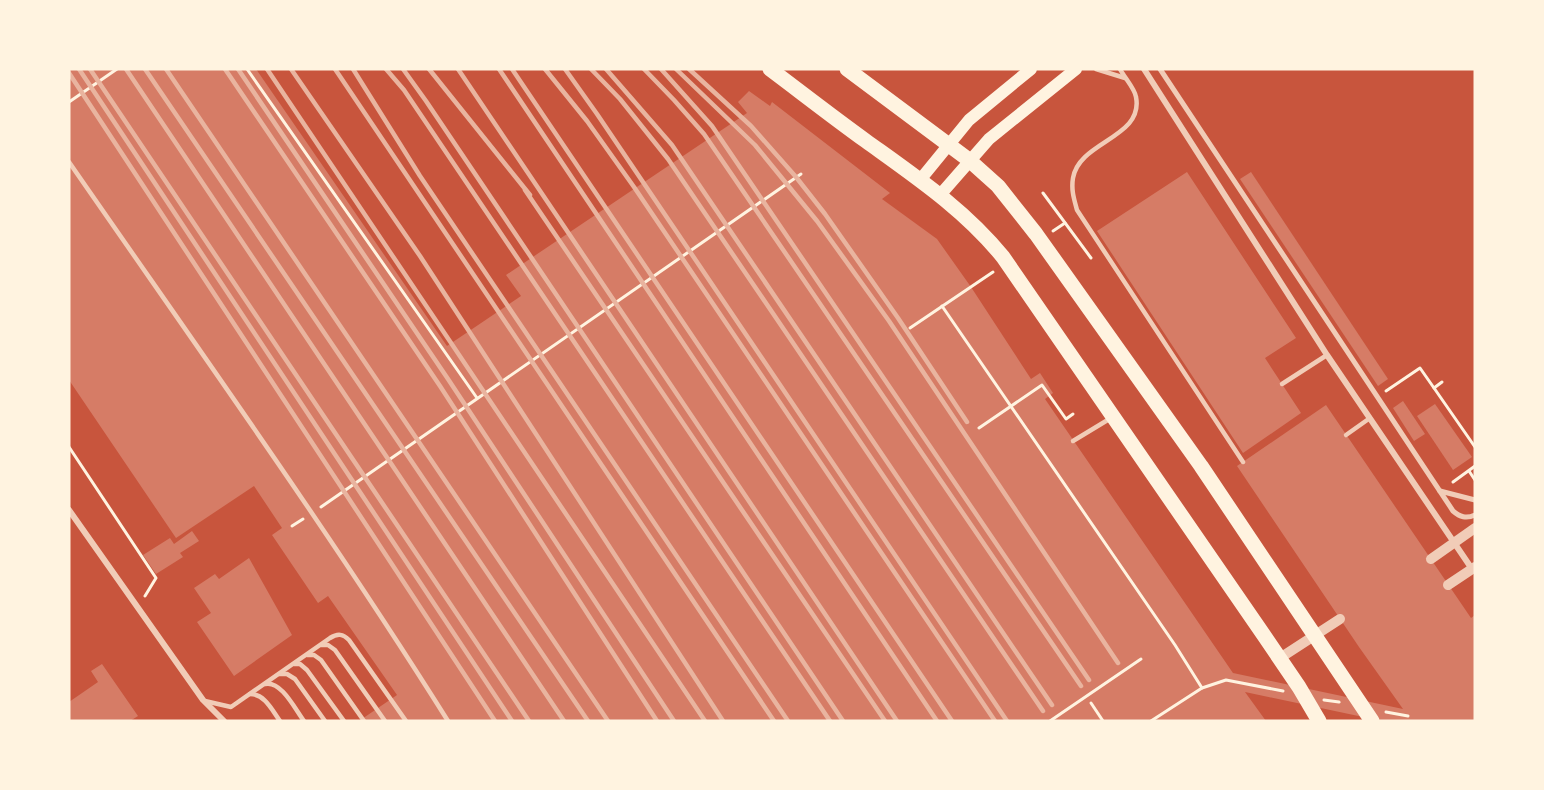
<svg xmlns="http://www.w3.org/2000/svg" width="1544" height="790" font-family="'Asap Condensed',sans-serif">
<rect width="100%" height="100%" fill="#c8553d"/>
<g fill="#d67c66">
<polygon points="69,69 256,69 447,346 521,296 506,275 747,113 738,102 749,91 770,106 772,102 890,193 882,199 937,239 971,287 1031,379 1040,373 1053,393 1045,399 1233,673 1403,709 1359,647 1237,466 1326,405 1471,618 1475,615 1475,721 1382,721 1245,692 1266,721 359,721 397,695 328,596 318,603 272,535 282,528 254,486 176,538 69,380"/>
<polygon points="1187,172 1296,338 1265,358 1301,413 1243,453 1097,231"/>
<polygon points="1251,172 1388,379 1378,386 1240,179"/>
<polygon points="1403,401 1425,434 1414,441 1393,408"/>
<polygon points="1435,404 1472,457 1453,470 1417,416"/>
<polygon points="192,531 199,541 180,553 183,557 156,574 143,555 170,538 174,544"/>
<polygon points="249,558 292,635 234,676 197,622 211,613 194,588 215,574 219,579"/>
<polygon points="102,664 138,716 130,721 69,721 69,702 98,682 91,671"/>
</g>
<g fill="none" stroke-linecap="round" stroke-linejoin="round">
<g stroke="#fff3e0" stroke-width="3">
<polyline points="247,69 477,398"/>
<polyline points="69,102 117,69"/>
<polyline points="1043,193 1091,258"/>
<polyline points="1053,231 1065,223"/>
<polyline points="942,306 1175,645 1202,688"/>
<polyline points="910,328 993,272"/>
<polyline points="1442,382 1434,388 1475,447"/>
<polyline points="1386,391 1420,368 1434,388"/>
<polyline points="979,428 1042,385 1066,419 1073,414"/>
<polyline points="69,447 156,578 145,596"/>
<polyline points="1469,471 1475,480"/>
<polyline points="1453,482 1475,466"/>
<polyline points="321,507 801,174"/>
<polyline points="292,526 303,519"/>
<polyline points="1324,700 1339,702"/>
<polyline points="1091,703 1103,721"/>
<polyline points="1386,712 1408,716"/>
<polyline points="1050,721 1141,659"/>
<polyline points="1151,721 1202,688 1226,680 1283,691"/>
</g>
<g stroke="#f1ccb7" stroke-width="4.5">
<polyline points="1096,69 1125,78"/>
<path d="M 1120,69 C 1124,77 1135,89 1136,97 C 1144,138 1079,141 1073,178 C 1071,190 1074,199 1077,210 L 1243,462"/>
<path d="M 69,162 C 197,347 328,530 448,721"/>
<polyline points="1282,384 1327,355"/>
<polyline points="1346,435 1370,418"/>
<polyline points="1073,441 1111,418"/>
<polyline points="321,645 328,645 335,650 385,721"/>
<polyline points="307,655 314,655 321,660 364,721"/>
<polyline points="294,664 300,664 307,670 344,721"/>
<polyline points="279,674 287,674 295,679 325,721"/>
<path d="M 265,684 C 281,680 295,709 304,721"/>
<path d="M 250,694 C 265,694 272,710 280,721"/>
<path d="M 205,701 L 231,707 L 330,638 C 338,633 343,634 349,640 L 406,721"/>
</g>
<g stroke="#f1ccb7" stroke-width="5">
<path d="M 1160,69 L 1453,511 C 1460,517 1466,519 1475,515"/>
<polyline points="1440,491 1475,500"/>
</g>
<g stroke="#f1ccb7" stroke-width="6">
<polyline points="1144,69 1327,355 1472,569"/>
<polyline points="69,510 203,700 224,721"/>
</g>
<g stroke="#f1ccb7" stroke-width="10">
<polyline points="1431,559 1475,528"/>
<polyline points="1448,585 1475,567"/>
<polyline points="1280,658 1340,619"/>
</g>
<g stroke="#fff3e0" stroke-width="12">
<polyline points="920,180 969,120 1031,69"/>
<polyline points="940,195 989,139 1076,69"/>
</g>
<g stroke="#fff3e0" stroke-width="15">
<path d="M 770,69 C 802,93 834,118 866,141 C 916,177 965,210 1003,257 L 1263,634 L 1299,687 L 1319,721"/>
<polyline points="847,69 969,160 998,186 1036,234 1201,466 1372,721"/>
</g>
<g stroke="#e9b49f" stroke-width="4.5">
<polyline points="79,69 512,721"/>
<polyline points="90,69 529,721"/>
<polyline points="126,69 564,721"/>
<polyline points="145,69 588,721"/>
<polyline points="166,69 608,721"/>
<polyline points="225,69 440,386 657,721"/>
<polyline points="238,69 448,379 674,721"/>
<polyline points="267,69 705,721"/>
<polyline points="291,69 420,256 723,721"/>
<polyline points="335,69 774,721"/>
<polyline points="353,69 420,176 788,721"/>
<polyline points="386,69 404,90 830,721"/>
<polyline points="403,69 426,101 843,721"/>
<polyline points="429,69 530,195"/>
<polyline points="458,69 897,721"/>
<polyline points="499,69 937,721"/>
<polyline points="512,69 952,721"/>
<polyline points="545,69 587,121 634,187 995,721"/>
<polyline points="565,69 597,114 1007,721"/>
<polyline points="591,69 620,99 668,159 1043,711"/>
<polyline points="606,69 672,145 1052,705"/>
<polyline points="644,69 674,100 704,134 1081,686"/>
<polyline points="661,69 712,126 1089,680"/>
<polyline points="676,69 755,145 817,221 889,321 1118,663"/>
<polyline points="689,69 751,126 796,177 825,214 898,318 967,422"/>
<polyline points="69,73 495,721"/>
<polyline points="525,190 885,721"/>
</g>
</g>
<rect width="1544" height="790" fill="none" stroke="#fff3e0" stroke-width="141"/>
</svg>
